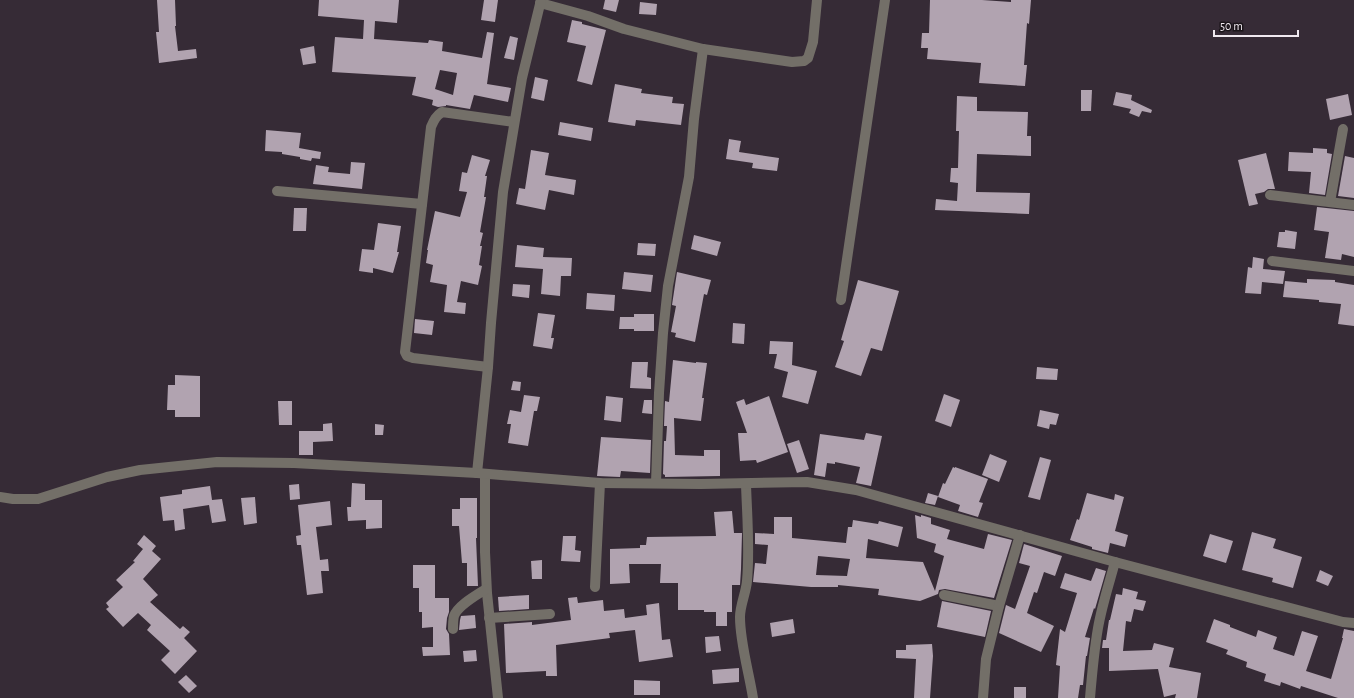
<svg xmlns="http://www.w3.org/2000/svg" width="1354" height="698" font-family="'Alegreya Sans',sans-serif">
<rect width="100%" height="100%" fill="#362b36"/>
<g fill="#b1a3b0" fill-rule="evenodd">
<polygon points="157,0 175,0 176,26 175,26 178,51 196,49 197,58 159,63 156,32 159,32"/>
<path d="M 319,0 L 399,0 L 397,23 L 375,21 L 374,39 L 428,43 L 429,40 L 443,42 L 442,51 L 482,58 L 487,32 L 494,33 L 487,84 L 511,88 L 508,102 L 474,95 L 470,109 L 446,105 L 446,106 L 438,107 L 432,105 L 433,100 L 412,95 L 416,77 L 332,72 L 335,37 L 363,39 L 364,20 L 318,16 ZM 440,70 L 457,73 L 453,95 L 435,89 Z"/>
<polygon points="484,0 498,0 495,22 481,20"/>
<polygon points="605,0 619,0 616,12 603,9"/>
<polygon points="930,0 982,0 1011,2 1011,0 1031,0 1029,24 1027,23 1024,65 1027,65 1025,86 979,83 981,63 927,59 928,48 921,48 922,33 929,33"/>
<polygon points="640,2 657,4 656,15 639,14"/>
<polygon points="572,20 582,22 582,24 606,30 592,85 577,81 586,46 567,42"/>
<polygon points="510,36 518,38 514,60 504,58"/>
<polygon points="314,46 316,63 303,65 300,49"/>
<polygon points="535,77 548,80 544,101 531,98"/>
<polygon points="615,84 642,89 641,93 673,97 672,103 684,104 681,125 636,120 635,126 608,122"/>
<polygon points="1081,90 1092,90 1091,111 1081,111"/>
<polygon points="1116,92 1132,95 1131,100 1152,110 1151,113 1142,111 1139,117 1129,113 1131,109 1113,105"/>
<polygon points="1348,94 1352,115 1330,120 1326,99"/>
<polygon points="957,96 977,97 977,111 1028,112 1027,136 1031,136 1031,156 977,154 976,192 1030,193 1029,214 935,210 936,199 957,201 958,183 950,182 951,168 958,168 959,131 956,131"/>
<polygon points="560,122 593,128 591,141 558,135"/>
<polygon points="266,130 301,133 299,148 321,152 320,159 312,158 311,161 300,159 300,157 282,154 282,152 265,151"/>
<polygon points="729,139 741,141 739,152 779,158 777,171 752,168 753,163 726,159"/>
<polygon points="1313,148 1327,149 1327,153 1332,154 1325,195 1309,193 1311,172 1288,171 1289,152 1313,153"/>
<polygon points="531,150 549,153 545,175 576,180 574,195 549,190 545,210 516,204 519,188 525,189"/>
<polygon points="1266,153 1275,189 1268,189 1264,192 1255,194 1258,204 1249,206 1238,160"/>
<polygon points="472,155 490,160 485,176 487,176 484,197 486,197 480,232 483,233 480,246 482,246 479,265 482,266 478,285 461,281 457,302 466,303 465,314 444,312 447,285 430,282 433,265 426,263 428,250 427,250 435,211 460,217 467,192 459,191 462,172 467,173"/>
<polygon points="1345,156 1354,158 1354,198 1338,196"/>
<polygon points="351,162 365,163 362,189 313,184 316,165 329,167 328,172 350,174"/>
<polygon points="1317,207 1354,211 1354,257 1342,254 1341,260 1325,258 1329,232 1314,230"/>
<polygon points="294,208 307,208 306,231 293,231"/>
<polygon points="378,223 401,226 397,252 399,252 393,273 373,268 373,273 359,271 362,249 374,250"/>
<polygon points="1285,230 1297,232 1295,249 1277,247 1279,232 1285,232"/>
<polygon points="694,235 721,242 717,256 691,249"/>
<polygon points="638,243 656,244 655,256 637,255"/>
<polygon points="517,245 544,248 543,257 572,258 571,276 561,276 560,296 541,294 543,269 515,267"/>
<polygon points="1253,257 1264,259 1263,269 1285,271 1283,284 1262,282 1261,294 1245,293 1248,267 1252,268"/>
<polygon points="624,272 653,275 651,292 622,289"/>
<polygon points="677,272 711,280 707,295 704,294 695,342 675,337 676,333 671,332 676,306 672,305"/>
<polygon points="1307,279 1335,280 1335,282 1354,285 1354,326 1338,324 1341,304 1319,302 1319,300 1283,297 1285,281 1307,283"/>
<polygon points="858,280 899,291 882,351 871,348 861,376 835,367 844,341 841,340"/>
<polygon points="513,284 530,285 529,298 512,296"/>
<polygon points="587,293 615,295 614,311 586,309"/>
<polygon points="538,313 555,315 551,338 554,338 552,349 533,346"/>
<polygon points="634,314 654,314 654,331 634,331 634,329 619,329 620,317 634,317"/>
<polygon points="415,319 434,321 432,335 414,333"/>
<polygon points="733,323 745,324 744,344 732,343"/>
<polygon points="770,341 793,342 792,365 817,371 808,404 782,397 788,372 774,368 777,354 769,354"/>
<polygon points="673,360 696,363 696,362 707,363 702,398 704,398 701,421 674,418 675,455 704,456 704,450 720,450 720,476 665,477 665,475 663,474 664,441 666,441 667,426 664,426 665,401 669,402"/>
<polygon points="632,362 648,362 647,377 651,378 651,389 630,388"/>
<polygon points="1037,367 1058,369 1057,380 1036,379"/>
<polygon points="175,375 200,376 200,417 175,417 175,410 167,410 168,385 175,385"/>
<polygon points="513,381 521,382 520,391 511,390"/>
<polygon points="944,394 960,400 951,427 935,421"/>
<polygon points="524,395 540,397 537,411 534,411 528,446 508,443 511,424 507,424 510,410 521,412"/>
<polygon points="606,396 623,398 621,422 604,420"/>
<polygon points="769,396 788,452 757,463 756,460 740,461 738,433 747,433 736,402 744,399 746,405"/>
<polygon points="644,400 652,400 652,414 642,413"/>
<polygon points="278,401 292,401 292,425 279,425"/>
<polygon points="1040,410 1059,414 1056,425 1050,424 1049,429 1037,426"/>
<polygon points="332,423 333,441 313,442 313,455 299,455 299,431 323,431 323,424"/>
<polygon points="375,424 384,425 383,435 375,435"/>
<polygon points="866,433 882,436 871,486 856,483 860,467 835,462 835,464 827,463 825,477 814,475 820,434 864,440"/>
<polygon points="601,437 651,440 650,473 621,471 620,477 597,476"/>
<polygon points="799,440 809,469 797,473 787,444"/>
<polygon points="990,454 1007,461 999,482 982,475"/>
<polygon points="1040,457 1051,460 1040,500 1028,497"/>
<polygon points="953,467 955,468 955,467 988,479 979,502 983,503 978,517 958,511 960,505 938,497 943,483 945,484"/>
<polygon points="352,483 365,484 365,500 382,500 382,528 366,529 366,520 348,521 347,507 351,507"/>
<polygon points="299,484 300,499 290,500 289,485"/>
<polygon points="210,486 212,500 222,499 226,521 212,523 209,505 183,509 185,529 175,531 174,520 163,521 160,497 182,494 182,490"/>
<polygon points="928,493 938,496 935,505 925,503"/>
<polygon points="1087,493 1114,500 1115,494 1124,497 1115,531 1128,535 1125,547 1110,543 1108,553 1092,549 1092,547 1070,540 1077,519 1079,520"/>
<polygon points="255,497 257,523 244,525 241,498"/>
<polygon points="460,498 477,498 477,538 476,538 478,586 467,586 467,563 462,563 459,526 452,526 452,509 460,509"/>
<polygon points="330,501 332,525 316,527 320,560 328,559 329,571 321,571 323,593 307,595 301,545 297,545 296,536 301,535 298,505"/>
<polygon points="732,511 734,533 742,533 741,569 740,585 732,585 732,612 727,612 727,626 716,626 716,612 704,612 704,610 678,610 678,583 660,583 661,564 629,564 630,583 610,584 610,549 640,548 640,545 646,545 647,537 716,536 714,512"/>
<path d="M 915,515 L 921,517 L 921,515 L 931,518 L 931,524 L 950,530 L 947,539 L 984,549 L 988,534 L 1012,540 L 994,598 L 945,589 L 939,590 L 938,594 L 920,601 L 878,595 L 879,589 L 838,585 L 838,587 L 811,587 L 753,582 L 755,563 L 766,564 L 768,545 L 755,544 L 755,533 L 774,534 L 774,517 L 792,517 L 792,538 L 846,543 L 848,527 L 852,527 L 853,520 L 878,524 L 879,521 L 903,527 L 898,547 L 868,539 L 866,558 L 923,562 L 935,591 L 944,556 L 934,552 L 936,544 L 917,538 ZM 818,556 L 850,559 L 847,576 L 816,575 Z"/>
<polygon points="1252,532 1276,539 1273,548 1302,557 1293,588 1272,582 1273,578 1242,570"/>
<polygon points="1210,534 1233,541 1226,563 1203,556"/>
<polygon points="144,535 156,546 152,551 161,559 143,579 158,595 150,602 180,629 183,626 190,632 184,638 197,651 175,674 161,660 170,651 147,630 151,625 138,613 123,627 106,609 109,607 106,603 123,587 116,580 135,562 133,561 143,549 137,544"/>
<polygon points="563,536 576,536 575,550 581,551 580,562 561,561"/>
<polygon points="1024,544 1062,556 1055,576 1044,572 1037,593 1034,592 1027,613 1054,626 1041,652 999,633 1006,605 1015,609 1030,566 1019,563"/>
<polygon points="542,560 542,579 532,579 531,561"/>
<polygon points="413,565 435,565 435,598 449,598 449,612 447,618 446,629 449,634 450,655 423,656 422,647 433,647 433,627 422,628 422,612 419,612 419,588 413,588"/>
<polygon points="1096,568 1106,571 1095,609 1094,608 1085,637 1090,638 1087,656 1086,656 1083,685 1080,685 1078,698 1058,698 1060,666 1056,665 1060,629 1065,632 1077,593 1060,588 1065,573 1091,581"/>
<polygon points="1320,570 1333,576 1328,586 1316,581"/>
<polygon points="1123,588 1138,592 1136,599 1146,601 1143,611 1134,609 1131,622 1126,621 1123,651 1152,650 1154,643 1174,648 1169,667 1201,673 1197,698 1175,698 1176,694 1164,697 1158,669 1109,671 1109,648 1102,648 1103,640 1106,640 1109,620 1110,620 1116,594 1122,595"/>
<polygon points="529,595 529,609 499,611 498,597"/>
<polygon points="577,597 578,603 603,600 604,611 624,609 625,618 647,615 646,605 659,603 662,640 670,639 673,657 639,662 635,630 609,633 610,638 556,645 557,676 546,676 546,671 506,673 504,624 532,622 532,625 571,620 568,598"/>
<polygon points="942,601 991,611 985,637 937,627"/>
<polygon points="475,615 476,628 459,630 460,620 461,616"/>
<polygon points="793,619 795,633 772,637 770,623"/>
<polygon points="1214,619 1230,625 1230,627 1256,637 1258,630 1277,637 1273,649 1294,656 1302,631 1318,636 1306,671 1331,679 1343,638 1342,638 1344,629 1354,631 1354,698 1338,698 1301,686 1300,689 1281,682 1280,686 1264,681 1266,674 1246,667 1247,662 1226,654 1228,650 1206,642"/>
<polygon points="719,636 721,651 706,653 705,637"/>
<polygon points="932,644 933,656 930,698 914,698 916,659 896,658 896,650 906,650 906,645"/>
<polygon points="476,650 477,661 464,662 463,651"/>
<polygon points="739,668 739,682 713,684 712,670"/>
<polygon points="186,675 197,686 189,693 178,682"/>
<polygon points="634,680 660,681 660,695 634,695"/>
<rect x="1014" y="687" width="12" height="11"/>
</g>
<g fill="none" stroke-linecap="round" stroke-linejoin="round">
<g stroke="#736f68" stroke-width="10">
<polyline points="540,3 588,16 624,29 703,49"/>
<polyline points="277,191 422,204"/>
<polyline points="1270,195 1354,205"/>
<polyline points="1330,202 1343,129"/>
<polyline points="1272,261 1354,271"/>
<polyline points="841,300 885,0"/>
<path d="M 488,367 L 413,358 L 407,356 L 405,352 L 431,127 C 434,120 436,116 442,112 L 514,122"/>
<polyline points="477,473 488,367 491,323 503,192 522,78 541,0"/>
<polyline points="485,474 485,552 487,593 498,698"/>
<polyline points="656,483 659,393 663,333 668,286 689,177 694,119 703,49 792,62 804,61 808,58 813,42 817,0"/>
<path d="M 746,484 C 747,516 750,549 747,581 C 746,593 740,605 740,617 C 740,643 749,672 753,698"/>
<polyline points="0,497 13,499 38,499 107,477 140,470 217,462 294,463 477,473 600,483 701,484 807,482 856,490 1115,562 1343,622 1354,623"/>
<polyline points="595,587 600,483"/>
<polyline points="944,595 999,606"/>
<polyline points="489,618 550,614"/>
<path d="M 453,629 C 453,625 453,620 454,616 C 458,605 477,595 486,589"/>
<polyline points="983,698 986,659 999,606 1020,535"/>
<path d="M 1090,698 C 1092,674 1094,651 1098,628 C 1102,605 1109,584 1115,562"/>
</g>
</g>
<path d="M1214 30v6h84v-6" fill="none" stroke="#f0e9f0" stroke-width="2"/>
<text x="1220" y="30" font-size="12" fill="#f0e9f0" stroke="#1b151a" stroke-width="3" paint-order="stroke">50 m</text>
</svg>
